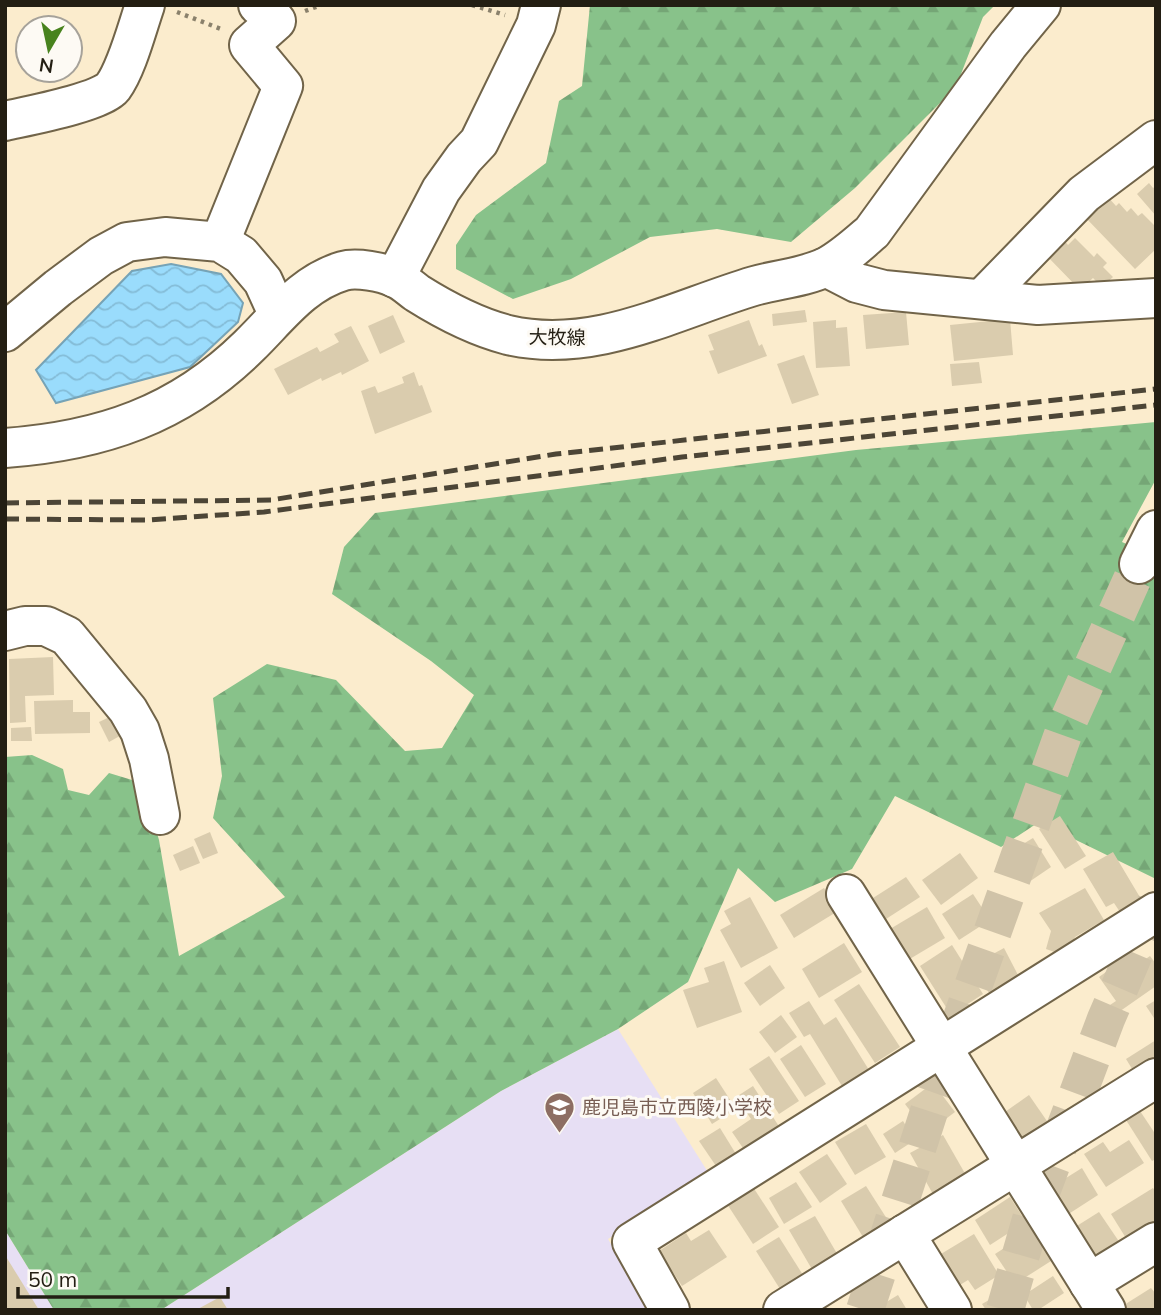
<svg xmlns="http://www.w3.org/2000/svg" width="1161" height="1315" font-family="Mulish,'Noto Sans JP',sans-serif">
<defs>
<pattern id="forest-firs" width="22" height="20" patternUnits="userSpaceOnUse" patternTransform="scale(1.75)"><rect width="22" height="20" fill="#88c28a"/><path d="M5 1l3.5 6h-7zM16 11l3.5 6h-7z" fill="#75a676"/></pattern>
<pattern id="water-waves" width="16" height="10" patternUnits="userSpaceOnUse" patternTransform="scale(1.75)"><rect width="16" height="10" fill="#9adcfc"/><path d="M0 5q4-4 8 0t8 0" fill="none" stroke="#84bcd7"/></pattern>
</defs>
<rect width="100%" height="100%" fill="#fbeccd"/>
<g fill="#e7dff4">
<polygon points="618,1029 711,1177 608,1239 650,1310 161,1310 501,1091"/>
<polygon points="5,1230 54,1310 5,1310"/>
</g>
<g fill="url(#forest-firs)">
<polygon points="590,5 995,5 983,17 956,87 855,188 791,242 717,229 650,237 571,279 513,299 456,269 456,245 476,215 546,163 559,101 582,86"/>
<polygon points="1156,422 1156,479 1122,542 1156,557 1156,879 1039,822 1001,847 895,796 852,869 775,902 738,868 688,982 618,1029 501,1091 161,1310 54,1310 5,1230 5,757 32,755 63,769 68,790 89,795 109,773 142,783 159,840 179,956 285,897 213,818 222,776 213,698 267,664 336,680 405,751 442,748 474,695 431,661 332,594 344,547 375,513 856,450"/>
</g>
<polygon fill="url(#water-waves)" stroke="#76a3b6" stroke-width="2" points="171,264 221,274 243,303 238,322 190,367 56,403 36,370 132,271"/>
<g fill="#daccae">
<polygon points="1149,183 1153,188 1156,186 1156,216 1137,194"/>
<polygon points="1107,196 1116,206 1119,203 1127,212 1131,208 1138,216 1142,213 1156,227 1156,249 1135,269 1085,217"/>
<polygon points="1075,238 1094,257 1097,253 1107,263 1103,267 1113,277 1102,287 1093,278 1080,290 1046,255 1063,239 1068,245"/>
<polygon points="805,310 807,322 773,326 772,314"/>
<polygon points="906,312 909,345 866,349 863,315"/>
<polygon points="393,315 405,342 380,354 368,326"/>
<polygon points="1010,319 1013,355 954,361 950,325"/>
<polygon points="749,320 759,346 762,344 767,356 718,374 709,351 714,350 708,335"/>
<polygon points="836,320 836,328 847,327 850,366 816,368 813,322"/>
<polygon points="351,326 369,361 342,375 341,372 322,381 321,378 288,395 274,369 317,347 320,352 339,342 334,334"/>
<polygon points="804,355 819,395 792,404 777,364"/>
<polygon points="979,362 982,383 952,386 950,364"/>
<polygon points="414,372 419,386 422,385 432,412 375,434 361,391 375,386 378,393 404,383 402,377"/>
<polygon points="53,657 54,695 25,696 26,722 10,723 9,659"/>
<polygon points="73,700 73,712 90,712 90,733 35,734 34,701"/>
<polygon points="118,713 127,732 109,742 99,722"/>
<polygon points="31,727 32,741 11,741 11,728"/>
<polygon points="1060,816 1086,856 1065,869 1039,829"/>
<polygon points="210,832 218,853 203,859 194,839"/>
<polygon points="1033,838 1051,867 1029,882 1010,852"/>
<polygon points="193,846 200,863 180,871 173,855"/>
<polygon points="1113,852 1141,899 1120,912 1114,903 1106,907 1083,869"/>
<polygon points="960,853 978,878 941,905 922,880"/>
<polygon points="906,877 920,897 886,919 873,898"/>
<polygon points="824,888 838,911 794,938 780,915"/>
<polygon points="1085,888 1104,920 1075,937 1066,956 1046,949 1051,931 1039,913"/>
<polygon points="973,894 990,920 959,940 942,914"/>
<polygon points="750,897 778,948 741,968 720,930 731,924 724,911"/>
<polygon points="927,907 945,938 908,960 890,929"/>
<polygon points="844,943 862,972 819,998 802,969"/>
<polygon points="952,945 983,994 951,1015 920,966"/>
<polygon points="1004,948 1019,977 989,993 973,965"/>
<polygon points="1150,956 1156,964 1156,986 1116,1014 1110,1005 1116,1001 1099,977 1120,962 1127,972"/>
<polygon points="724,961 742,1012 697,1028 683,990 709,982 704,968"/>
<polygon points="770,965 785,988 760,1006 744,983"/>
<polygon points="859,984 900,1047 875,1063 834,1000"/>
<polygon points="1156,1000 1156,1021 1146,1006"/>
<polygon points="809,1001 824,1025 836,1017 869,1070 842,1086 810,1034 804,1037 789,1013"/>
<polygon points="781,1015 797,1037 775,1053 759,1032"/>
<polygon points="1156,1040 1156,1058 1134,1072 1126,1059"/>
<polygon points="801,1045 826,1084 805,1097 780,1059"/>
<polygon points="769,1056 799,1101 779,1114 749,1069"/>
<polygon points="716,1078 736,1109 712,1124 693,1093"/>
<polygon points="933,1083 955,1112 927,1133 905,1104"/>
<polygon points="753,1086 780,1128 745,1151 732,1132 751,1119 736,1097"/>
<polygon points="1029,1095 1049,1124 1024,1141 1005,1112"/>
<polygon points="1140,1111 1156,1135 1156,1159 1152,1161 1126,1120"/>
<polygon points="903,1121 915,1140 895,1153 883,1134"/>
<polygon points="866,1124 886,1157 855,1175 835,1142"/>
<polygon points="720,1128 736,1154 716,1166 699,1141"/>
<polygon points="943,1135 967,1177 934,1196 910,1153"/>
<polygon points="1129,1140 1144,1163 1106,1187 1084,1154 1103,1142 1110,1152"/>
<polygon points="827,1154 847,1184 820,1203 799,1172"/>
<polygon points="1082,1168 1098,1195 1067,1215 1050,1188"/>
<polygon points="796,1182 812,1207 784,1224 769,1198"/>
<polygon points="866,1186 889,1222 863,1237 841,1201"/>
<polygon points="753,1187 779,1227 753,1244 727,1204"/>
<polygon points="1153,1188 1156,1192 1156,1226 1129,1243 1111,1214"/>
<polygon points="1010,1197 1026,1222 990,1245 975,1220"/>
<polygon points="1099,1212 1120,1243 1093,1261 1072,1229"/>
<polygon points="815,1216 839,1257 813,1271 789,1230"/>
<polygon points="709,1230 727,1257 682,1286 659,1251 686,1233 691,1241"/>
<polygon points="1031,1231 1051,1261 1015,1284 995,1254"/>
<polygon points="974,1234 999,1275 975,1290 968,1280 955,1288 936,1257"/>
<polygon points="779,1237 803,1275 780,1289 756,1251"/>
<polygon points="5,1255 39,1310 5,1310"/>
<polygon points="1053,1276 1064,1293 1038,1310 1033,1310 1024,1295"/>
<polygon points="1151,1288 1156,1294 1156,1310 1128,1310 1124,1305"/>
<polygon points="898,1295 907,1310 873,1310"/>
<polygon points="996,1296 1002,1306 1014,1299 1020,1310 986,1310 982,1304"/>
<polygon points="220,1297 228,1310 196,1310"/>
</g>
<g fill="none" stroke-linecap="round" stroke-linejoin="round">
<g stroke="#d0c3a8" stroke-width="38" stroke-dasharray="38 19" stroke-linecap="butt">
<polyline points="865,1310 934,1096 1066,726 1139,564"/>
<polyline points="1005,1310 1032,1216 1106,1019 1156,903"/>
</g>
<defs>
<g id="minor">
<path d="M 5,121 C 27,116 102,102 113,87 C 127,68 137,28 145,5"/>
<polyline points="220,242 283,86 249,45 276,21 258,5"/>
<polyline points="826,267 857,283 884,290 1038,305 1156,298"/>
<polyline points="395,278 441,190 464,158 479,142 536,25 541,5"/>
<polyline points="982,299 1084,194 1156,140"/>
<polyline points="5,332 58,288 101,256 127,242 165,237 220,242 241,255 263,281 278,314"/>
<path d="M 5,448 C 101,441 179,415 249,346 C 278,318 302,283 343,271 C 356,267 383,272 395,278 C 403,281 410,288 417,293 C 444,310 477,327 508,335 C 594,355 674,310 754,286 C 778,279 803,278 826,267 C 843,258 857,245 872,232 L 1008,45 L 1041,5"/>
<polyline points="5,631 25,626 46,626 67,636 128,710 140,731 149,759 160,815"/>
<polyline points="846,894 1106,1310"/>
<polyline points="905,1234 952,1310"/>
<polyline points="1089,1283 1156,1242"/>
<polyline points="670,1310 632,1242 1156,912"/>
<polyline points="783,1310 1156,1078"/>
</g>
<polyline id="highway" points="1139,564 1156,530"/>
</defs>
<use href="#minor" stroke="#716449" stroke-width="42"/>
<use href="#highway" stroke="#716449" stroke-width="42"/>
<g stroke="#8a816c" stroke-width="4.5" stroke-dasharray="3.5 5" stroke-linecap="butt">
<polyline points="472,5 505,15"/>
<polyline points="305,11 321,5"/>
<polyline points="177,12 221,29"/>
</g>
<use href="#minor" stroke="#fff" stroke-width="38"/>
<use href="#highway" stroke="#fff" stroke-width="38"/>
<g stroke="#4c4536" stroke-width="5" stroke-dasharray="14 7" stroke-linecap="butt">
<polyline points="5,503 271,500 556,454 1156,389"/>
<polyline points="5,519 147,520 264,512 682,457 1156,405"/>
</g>
</g>
<defs>
<symbol id="school-pin" viewBox="-11 -11 22 30"><path d="M0 17L-7.5 6A9.5 9.5 0 1 1 7.5 6Z" fill="#8d6e63" stroke="#fdfaf4"/><path d="M0-5L7-2L0 1L-7-2ZM-4 1L0 2.5L4 1V4Q0 6-4 4Z" fill="#fff"/></symbol>
</defs>
<g fill-rule="evenodd">
<use href="#school-pin" x="542" y="1090" width="35" height="47"/>
</g>
<g text-anchor="middle" dominant-baseline="central" stroke-width="6" stroke-linejoin="round" paint-order="stroke">
<g font-size="19" fill="#231e13" stroke="#fdfaf4">
<text transform="translate(557 337) rotate(1)">大牧線</text>
</g>
<g font-size="19" fill="#785e54" stroke="#fdfaf4" text-anchor="start">
<text x="582" y="1107">鹿児島市立西陵小学校</text>
</g>
</g>
<rect width="1161" height="1315" fill="none" stroke="#231e13" stroke-width="14"/>
<g transform="translate(49 49) rotate(189)"><circle r="33" fill="#fdfaf4" stroke="#a6a29a" stroke-width="2"/>
<path d="M0-5L12 26L0 18L-12 26Z" fill="#48831e"/>
<text y="-10" font-size="19" font-weight="bold" text-anchor="middle" fill="#231e13">N</text>
</g>
<path d="M18 1287v10h210v-10" fill="none" stroke="#231e13" stroke-width="3.5"/>
<text x="28" y="1287" font-size="21" fill="#231e13" stroke="#fdfaf4" stroke-width="5" paint-order="stroke">50 m</text>
</svg>
